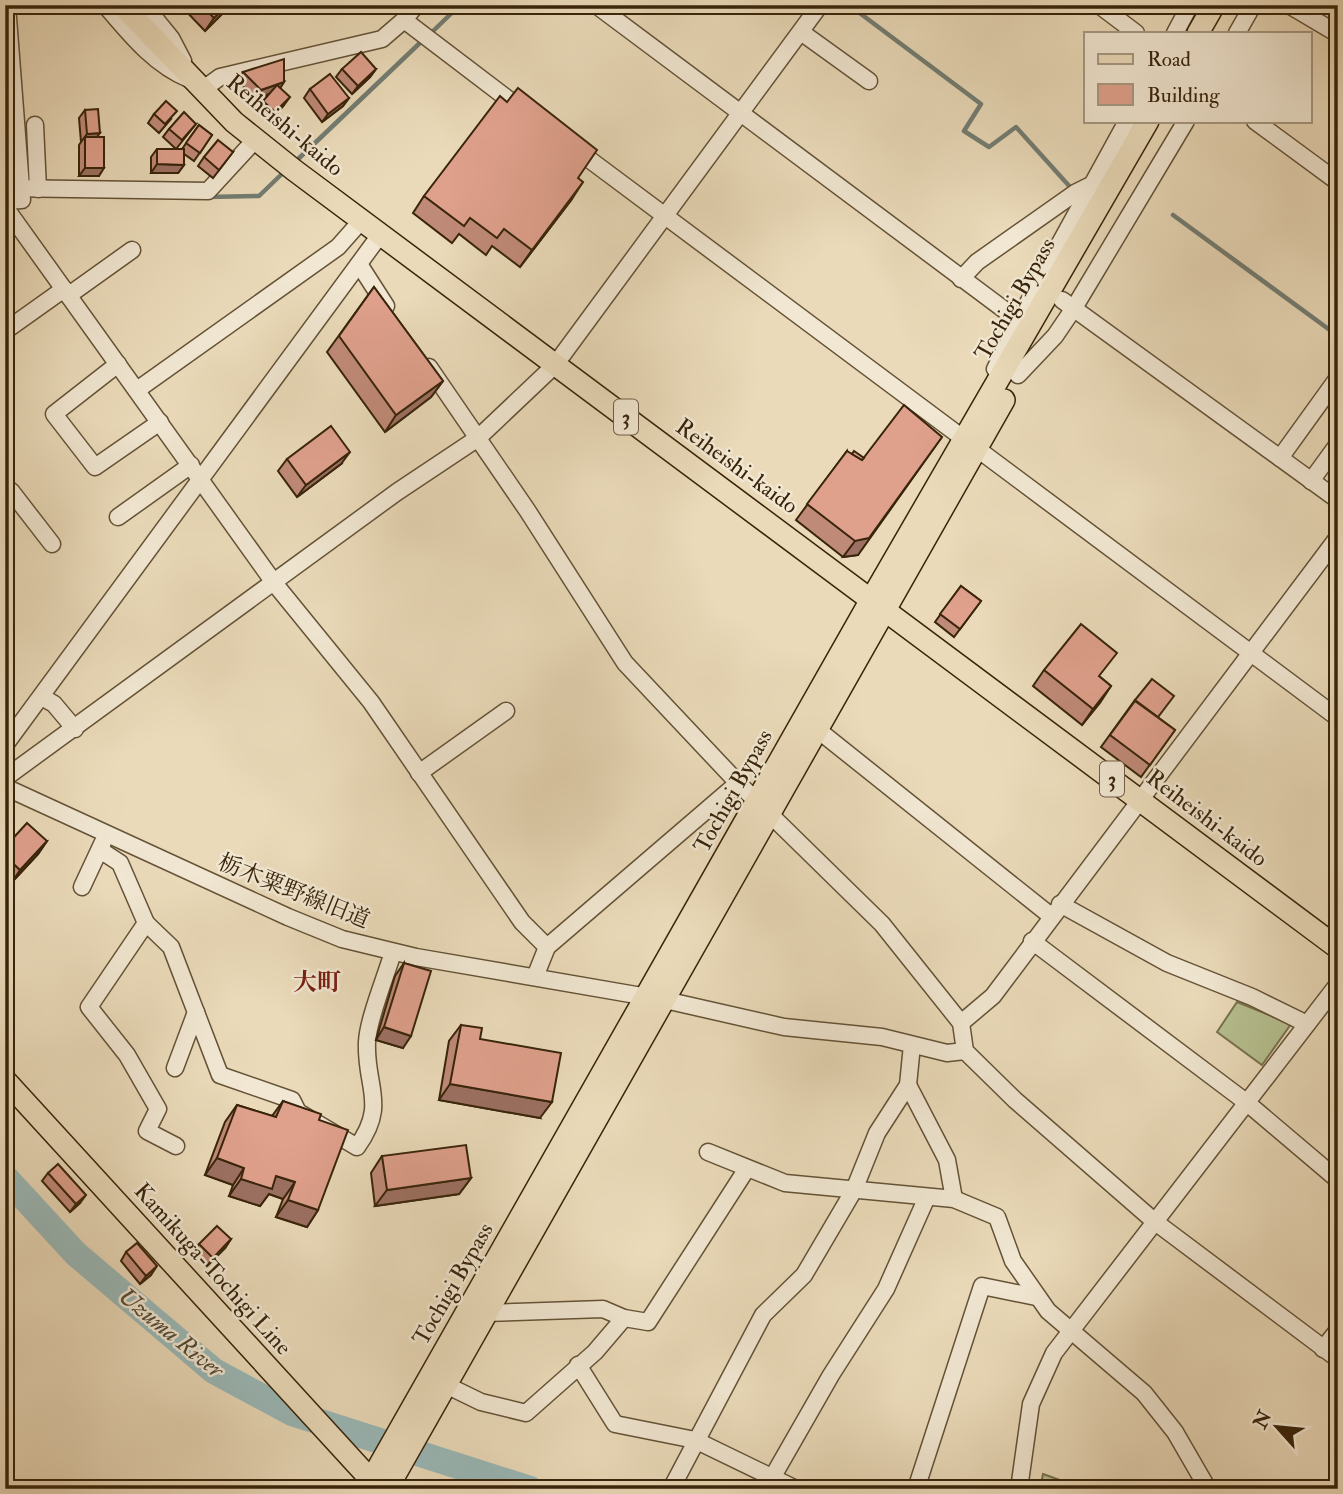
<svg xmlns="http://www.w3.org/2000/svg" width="1343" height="1494" font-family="'IM FELL Double Pica','Noto Serif JP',serif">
<rect width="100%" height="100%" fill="#eadab9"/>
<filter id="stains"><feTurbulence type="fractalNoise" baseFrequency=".00286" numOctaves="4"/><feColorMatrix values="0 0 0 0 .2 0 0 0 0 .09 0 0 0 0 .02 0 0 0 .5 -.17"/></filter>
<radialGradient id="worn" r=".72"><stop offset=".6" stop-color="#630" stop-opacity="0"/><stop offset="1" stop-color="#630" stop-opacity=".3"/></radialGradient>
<g fill="#b6c090" stroke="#77724e" stroke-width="2">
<polygon points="1237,1002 1291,1024 1262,1065 1217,1032"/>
<polygon points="1043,1474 1085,1489 1040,1489"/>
</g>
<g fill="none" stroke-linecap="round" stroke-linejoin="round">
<g stroke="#737d73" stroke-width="4.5">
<polyline points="849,5 981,104 964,131 989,147 1016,127 1071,188"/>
<polyline points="430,34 460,5"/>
<polyline points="295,162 423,40"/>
<polyline points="207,197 259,196 286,170"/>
<polyline points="1173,215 1338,336"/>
</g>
<polyline stroke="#9ab9b8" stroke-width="26" points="5,1177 76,1254 214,1371 292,1413 530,1489"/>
<defs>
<g id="minor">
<path d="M 105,5 C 129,33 154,65 189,79"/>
<polyline points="144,5 171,38 183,61"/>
<polyline points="596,5 1030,329"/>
<polyline points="1099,5 1136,33"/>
<polyline points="1289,5 1338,34"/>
<polyline points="404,20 416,5"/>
<polyline points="801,32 869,81"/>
<polyline points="1175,33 1190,5"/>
<polyline points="1237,33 1253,5"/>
<polyline points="202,90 220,77 382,39 404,20 525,112"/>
<polyline points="1255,121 1338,182"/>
<polyline points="35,125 38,189"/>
<polyline points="574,148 1338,718"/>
<polyline points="5,188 208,191 256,139"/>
<polyline points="5,201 22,200 7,5"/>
<polyline points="5,207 275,584 371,702 522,922 547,947"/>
<polyline points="359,264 386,306"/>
<polyline points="961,279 977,262 1075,193 1089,186"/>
<polyline points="69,295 132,250"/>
<polyline points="1062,300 1338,500"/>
<polyline points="5,331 64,289"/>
<polyline points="118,364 54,414 95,467 160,422"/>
<polyline points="429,367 527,510 625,663 738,783"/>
<polyline points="995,369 1037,285 1127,121"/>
<polyline points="1018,375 1055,336 1074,308 1186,121"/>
<polyline points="137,390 338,247 361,221"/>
<polyline points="1280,458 1337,379"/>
<polyline points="1311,481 1338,444"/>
<polyline points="5,496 11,491 52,544"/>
<polyline points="118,517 191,465"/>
<polyline points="42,697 54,704 75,729"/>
<polyline points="818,730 1051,916"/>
<polyline points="5,745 380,235"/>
<polyline points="419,773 506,711"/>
<polyline points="5,778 397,492 478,438 555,365 820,5"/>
<polyline points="5,787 288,917 342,939 416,957 665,1000 784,1027 882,1037 947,1053 965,1051"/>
<polyline points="100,850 120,863 146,923 89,1007 127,1055 158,1109 147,1131 176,1146"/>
<polyline points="82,887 103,842"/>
<polyline points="1060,904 1167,963 1252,997 1307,1024"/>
<path d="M 146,923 L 171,947 L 220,1075 L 292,1100 L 298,1112 L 357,1147 C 388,1104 365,1087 367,1042 C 368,1019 386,976 393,952"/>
<polyline points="1032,941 1246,1102 1338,1180"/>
<polyline points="535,977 547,947 738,783 882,924 961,1023 965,1051 1015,1100 1154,1221 1338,1359"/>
<polyline points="961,1023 993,996 1338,537"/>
<polyline points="175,1068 196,1012"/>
<polyline points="908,1085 947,1160 954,1199"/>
<polyline points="708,1152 785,1183 954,1199 997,1217 1013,1261 1048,1311 1144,1393 1175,1432 1208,1489"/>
<polyline points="485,1313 603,1309 624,1318"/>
<polyline points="1323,1349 1338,1330"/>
<polyline points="578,1365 615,1424 695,1440 796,1489"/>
<polyline points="446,1385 481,1402 526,1413 595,1352 624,1318 648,1322 746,1170"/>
<polyline points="772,1478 831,1375 886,1289 927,1197"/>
<polyline points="671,1489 763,1315 804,1275 854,1190 877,1133 908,1085 912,1045"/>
<polyline points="916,1489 982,1286 1036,1297"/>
<polyline points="1019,1489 1031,1404 1054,1353 1338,984"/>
</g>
<g id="major">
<polyline points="122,5 234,122 294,170 1338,948"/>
<polyline points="1198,33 1214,5"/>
<polyline points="5,1080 371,1480 381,1486"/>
<polyline points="366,1489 872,598 1148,121"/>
<polyline points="387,1489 1004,400"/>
</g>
</defs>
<use href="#minor" stroke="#645236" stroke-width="19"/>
<use href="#major" stroke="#38240b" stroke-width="24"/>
<use href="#minor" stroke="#f1e7d2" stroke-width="16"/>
<use href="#major" stroke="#eadab9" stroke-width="21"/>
</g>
<g fill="#c08a78" stroke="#38240b" stroke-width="2">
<polygon points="183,5 231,5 205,31 182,7"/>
<polygon points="342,69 376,69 370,77 352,94 336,77"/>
<polygon points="243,72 284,82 280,88 284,105 270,121 257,109 270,94 256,99 237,81"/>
<polygon points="310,89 349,98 343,106 322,122 304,98"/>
<polygon points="85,110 98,137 99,176 79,176 79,145 81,142 79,118"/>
<polygon points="154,114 171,119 159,133 148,123"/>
<polygon points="196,124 176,149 163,137 169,129"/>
<polygon points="199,125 212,135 194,161 184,154 184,165 178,173 151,173 151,157 157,149 182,149"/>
<polygon points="233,152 213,178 198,166 204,157"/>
<polygon points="578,178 572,199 520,267 492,246 486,255 459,234 452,243 413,213 424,196"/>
<polygon points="374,287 443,381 431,397 385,432 327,352"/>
<polygon points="847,451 858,555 843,557 796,520"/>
<polygon points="287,459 341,464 297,497 278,471"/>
<polygon points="961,586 981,601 954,637 935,622"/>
<polygon points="1044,670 1100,677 1111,686 1082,725 1033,686"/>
<polygon points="1135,700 1175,730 1141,777 1101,747"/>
<polygon points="47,841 38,854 12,882 5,876 5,847"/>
<polygon points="404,963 403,1048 376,1040 395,976"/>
<polygon points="461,1025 540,1118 439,1100 449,1041"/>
<polygon points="283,1101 319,1120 318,1210 307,1227 276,1217 283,1199 269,1194 260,1206 229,1196 233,1185 205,1175 225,1122 237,1105 272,1116"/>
<polygon points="382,1156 471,1178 459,1194 375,1206 371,1173"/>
<polygon points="48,1173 80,1203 70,1212 42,1181"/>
<polygon points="231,1239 225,1248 207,1266 193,1253 199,1244"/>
<polygon points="126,1252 151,1275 140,1284 121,1261"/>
</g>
<g fill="#9c7062" stroke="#38240b" stroke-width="2">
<polygon points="227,5 231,5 205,31 214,18"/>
<polygon points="376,69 370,77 352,94 358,86"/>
<polygon points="284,82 279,90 256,99 261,90"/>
<polygon points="290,97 284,105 270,121 275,112"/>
<polygon points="349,98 343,106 322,122 328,114"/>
<polygon points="100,133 94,141 85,137 81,142 87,134"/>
<polygon points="157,164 184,165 178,173 151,173"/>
<polygon points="85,168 104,168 99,176 79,176"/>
<polygon points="583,182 572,199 520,267 532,250"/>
<polygon points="443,381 431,397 385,432 396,415"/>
<polygon points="942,437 858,555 843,557 855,541"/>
<polygon points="350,452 341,464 297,497 306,485"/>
<polygon points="1111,686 1100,703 1082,725 1093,709"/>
<polygon points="47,841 38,854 12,882 20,870"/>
<polygon points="384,1027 411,1036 403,1048 376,1040"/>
<polygon points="450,1084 552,1102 540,1118 439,1100"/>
<polygon points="217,1158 244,1168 233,1185 205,1175"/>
<polygon points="276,1176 295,1182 283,1199 269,1194 260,1206 229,1196 241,1179"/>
<polygon points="471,1178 459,1194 375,1206 387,1190"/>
<polygon points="86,1195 80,1203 70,1212 76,1204"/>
<polygon points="288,1200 318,1210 307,1227 276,1217"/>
<polygon points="231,1239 225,1248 207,1266 213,1258"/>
<polygon points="157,1266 151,1275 140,1284 146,1276"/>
</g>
<g fill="#dfa08c" stroke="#38240b" stroke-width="2">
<polygon points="201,5 227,5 214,18"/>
<polygon points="361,52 376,69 358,86 342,69"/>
<polygon points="284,59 284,82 261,90 243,72"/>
<polygon points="330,74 349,98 328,114 310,89"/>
<polygon points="277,85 290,97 275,112 263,101"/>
<polygon points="518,88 597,150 578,178 583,182 532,250 504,229 497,238 470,218 464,226 424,196 500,96 507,102"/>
<polygon points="166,101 177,111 165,124 154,114"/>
<polygon points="98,109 100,133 87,134 85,110"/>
<polygon points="184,112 196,124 182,140 169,129"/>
<polygon points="199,125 212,135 200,153 186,143"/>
<rect x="85" y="137" width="19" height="31"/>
<polygon points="218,140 233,152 219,170 204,157"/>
<polygon points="157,149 184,149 184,165 157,164"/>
<polygon points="374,287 443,381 396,415 339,336"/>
<polygon points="904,405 942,437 869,538 855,541 807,504 847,451 862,460"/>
<polygon points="331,426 350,452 306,485 287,459"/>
<polygon points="854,451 864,458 862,460 852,454"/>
<polygon points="961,586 981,601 960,629 940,614"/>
<polygon points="1081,624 1117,653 1099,676 1111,686 1093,709 1044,670"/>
<polygon points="1152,679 1174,696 1158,717 1135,700"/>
<polygon points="1135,701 1175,730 1150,765 1110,735"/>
<polygon points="27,823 47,841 20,870 5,856 5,847"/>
<polygon points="404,963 431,971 411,1036 384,1027"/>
<polygon points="461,1025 482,1028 480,1039 561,1053 552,1102 450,1084"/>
<polygon points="283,1101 321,1114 319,1120 348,1130 318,1210 288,1200 295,1182 276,1176 272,1189 241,1179 244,1168 217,1158 237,1105 276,1117"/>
<polygon points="466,1145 471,1178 387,1190 382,1156"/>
<polygon points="58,1164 86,1195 76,1204 48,1173"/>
<polygon points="217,1226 231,1239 213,1258 199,1244"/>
<polygon points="137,1243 157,1266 146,1276 126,1252"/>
</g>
<g text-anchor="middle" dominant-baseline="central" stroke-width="5" stroke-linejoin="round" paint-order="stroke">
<g fill="#f1e7d2" stroke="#705e47" stroke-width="2">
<rect x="614" y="399.5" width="24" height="35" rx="5"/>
<rect x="1100" y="761.5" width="24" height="35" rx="5"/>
</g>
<g font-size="21" font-weight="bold" fill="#38240b">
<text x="626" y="417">3</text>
<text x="1112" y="779">3</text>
</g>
<g font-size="23" fill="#38240b" stroke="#f1e7d2">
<text transform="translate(285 125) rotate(40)">Reiheishi-kaido</text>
<text transform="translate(1015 299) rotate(-60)">Tochigi Bypass</text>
<text transform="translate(737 466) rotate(36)">Reiheishi-kaido</text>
<text transform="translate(733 791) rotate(-61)">Tochigi Bypass</text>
<text transform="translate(1207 818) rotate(37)">Reiheishi-kaido</text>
<text transform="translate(294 891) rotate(22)">栃木粟野線旧道</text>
<text transform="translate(213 1269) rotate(48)">Kamikuga-Tochigi Line</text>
<text transform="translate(453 1284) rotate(-60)">Tochigi Bypass</text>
</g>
<g font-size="24" font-weight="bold" fill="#7a1f14" stroke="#f1e7d2">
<text x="317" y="982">大町</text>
</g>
<g font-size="24" font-style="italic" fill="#504936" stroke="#f1e7d2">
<text transform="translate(171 1333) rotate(39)">Uzuma River</text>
</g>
</g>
<rect width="1343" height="1494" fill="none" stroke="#eadab9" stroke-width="28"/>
<rect x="7" y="7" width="1329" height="1480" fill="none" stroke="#38240b" stroke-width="3.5"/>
<rect x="14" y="14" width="1315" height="1466" fill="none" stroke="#38240b" stroke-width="2"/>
<rect x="1084" y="32" width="228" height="91" fill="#f1e7d2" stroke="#a79982" stroke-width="2"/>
<rect x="1098" y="54" width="35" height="10" fill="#eadab9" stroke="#a79982" stroke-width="2"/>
<text x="1147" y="66" font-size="21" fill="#38240b">Road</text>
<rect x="1098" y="84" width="35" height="21" fill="#dfa08c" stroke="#a79982" stroke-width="2"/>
<text x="1147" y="102" font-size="21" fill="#38240b">Building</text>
<g transform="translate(1277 1427) rotate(297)" stroke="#f1e7d2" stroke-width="5" paint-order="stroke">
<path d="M0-5L12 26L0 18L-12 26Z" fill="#38240b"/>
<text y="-10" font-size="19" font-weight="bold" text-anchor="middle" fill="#38240b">N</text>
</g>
<rect width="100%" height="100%" filter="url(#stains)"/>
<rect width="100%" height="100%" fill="url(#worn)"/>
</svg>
